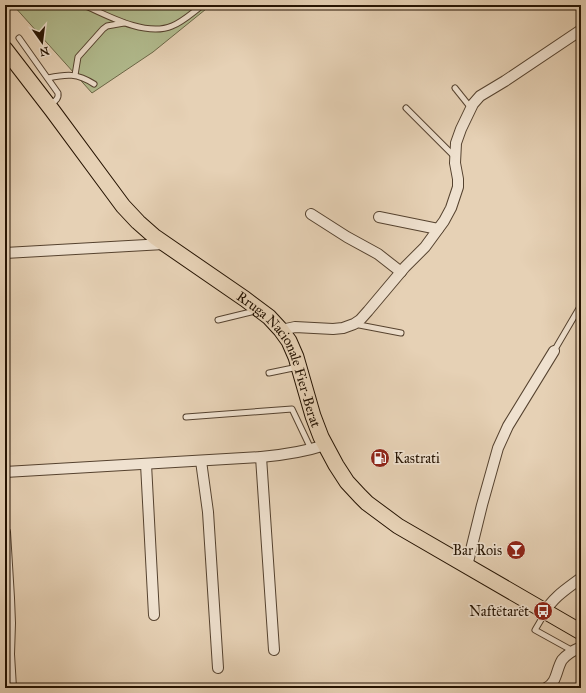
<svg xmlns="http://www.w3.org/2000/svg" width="586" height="693" font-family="'IM FELL Great Primer',serif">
<rect width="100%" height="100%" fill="#e6d1b5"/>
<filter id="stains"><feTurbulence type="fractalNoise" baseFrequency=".005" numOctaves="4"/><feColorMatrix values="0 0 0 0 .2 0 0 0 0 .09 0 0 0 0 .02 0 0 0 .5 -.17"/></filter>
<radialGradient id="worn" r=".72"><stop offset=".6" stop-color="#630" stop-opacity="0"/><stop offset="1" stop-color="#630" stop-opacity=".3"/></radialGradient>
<polygon fill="#b2bc8f" stroke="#6c6848" points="13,5 211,5 153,52 92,93"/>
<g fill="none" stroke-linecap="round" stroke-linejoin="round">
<defs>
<g id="lane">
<path d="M 84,5 C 108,16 146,37 172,26 C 183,22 193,12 203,5"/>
<path d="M 19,38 L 58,93 C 59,99 55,101 50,105"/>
<polyline points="75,75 78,57 103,29 107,26 124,23"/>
<path d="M 48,78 C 67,74 77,73 94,84"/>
<polyline points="455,88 471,108"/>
<polyline points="406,108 455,157"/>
<polyline points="218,320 255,311"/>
<polyline points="354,324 401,333"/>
<polyline points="554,351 581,305"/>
<polyline points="269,373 298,367"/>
<polyline points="186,417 292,409 311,449"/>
<polyline points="545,613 535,630 573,651"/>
</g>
<g id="street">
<polyline points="311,214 347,237 378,254 401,272"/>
<polyline points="379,217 438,229"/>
<polyline points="5,253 164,244"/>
<polyline points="281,330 295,327 333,329 343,328 354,324 360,320 368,311 405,267 425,247 444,221 451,208 458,187 458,179 455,163 456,143 461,129 473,104 480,96 505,81 581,30"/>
<polyline points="261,457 274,650"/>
<polyline points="201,461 208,512 218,668"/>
<polyline points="146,464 154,615"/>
<path d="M 5,472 L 261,457 C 283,455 304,452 325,445"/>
<polyline points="5,532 9,598 10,623 9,654 11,688"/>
<polyline points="467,566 482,505 498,448 508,426 554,351"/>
<path d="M 545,612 C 553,597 568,588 581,578"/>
<path d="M 546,688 C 557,683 556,670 562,660 C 567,654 574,650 581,647"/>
</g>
<g id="primary">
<path id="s1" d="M 5,49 L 52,110 L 123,206 L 138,222 L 155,237 L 245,299 L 269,317 L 281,330 L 289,341 L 296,357 L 313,416 L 321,437 L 336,465 L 347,482 L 360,496 L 367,503 L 398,526 L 581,632"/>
</g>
</defs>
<use href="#lane" stroke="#55422f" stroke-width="7"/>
<use href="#street" stroke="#55422f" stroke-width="12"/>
<use href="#primary" stroke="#251302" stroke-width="17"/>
<use href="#lane" stroke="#efe1cf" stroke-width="5"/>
<use href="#street" stroke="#efe1cf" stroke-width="10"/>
<use href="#primary" stroke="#e6d1b5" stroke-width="15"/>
</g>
<defs>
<symbol id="fuel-disc" viewBox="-11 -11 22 22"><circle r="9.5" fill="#8f2418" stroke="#efe1cf"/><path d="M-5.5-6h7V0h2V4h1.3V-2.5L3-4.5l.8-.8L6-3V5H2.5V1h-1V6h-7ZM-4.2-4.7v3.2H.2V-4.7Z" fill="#fff"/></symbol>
<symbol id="bar-disc" viewBox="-11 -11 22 22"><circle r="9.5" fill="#8f2418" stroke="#efe1cf"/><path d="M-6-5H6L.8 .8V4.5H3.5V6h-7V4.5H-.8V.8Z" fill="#fff"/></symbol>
<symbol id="bus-disc" viewBox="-11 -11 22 22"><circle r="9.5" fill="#8f2418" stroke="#efe1cf"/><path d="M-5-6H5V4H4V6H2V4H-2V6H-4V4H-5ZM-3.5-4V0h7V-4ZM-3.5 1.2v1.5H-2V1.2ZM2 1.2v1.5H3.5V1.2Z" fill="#fff"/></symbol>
</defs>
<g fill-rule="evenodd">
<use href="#fuel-disc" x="369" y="447" width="22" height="22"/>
<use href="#bar-disc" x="505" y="539" width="22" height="22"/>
<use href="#bus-disc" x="532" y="600" width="22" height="22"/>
</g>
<g text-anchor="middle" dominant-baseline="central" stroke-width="3.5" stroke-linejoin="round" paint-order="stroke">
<g font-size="14" fill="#251302" stroke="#efe1cf">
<text stroke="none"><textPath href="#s1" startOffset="422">Rruga Nacionale Fier-Berat</textPath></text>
</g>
<g font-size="14" fill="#251302" stroke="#efe1cf" text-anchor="end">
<text x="394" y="458" text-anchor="start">Kastrati</text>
<text x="502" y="550">Bar Rois</text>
<text x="529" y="611">Naftëtarët</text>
</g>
</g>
<rect width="586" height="693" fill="none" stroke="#e6d1b5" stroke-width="20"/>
<rect x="6" y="6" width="574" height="681" fill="none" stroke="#251302" stroke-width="2"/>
<rect x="10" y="10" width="566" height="673" fill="none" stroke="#251302"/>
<g transform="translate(42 42) rotate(166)" stroke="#efe1cf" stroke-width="3" paint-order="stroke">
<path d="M0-3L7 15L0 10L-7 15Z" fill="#251302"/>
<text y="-6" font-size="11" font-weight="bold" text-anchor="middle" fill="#251302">N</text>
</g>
<rect width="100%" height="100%" filter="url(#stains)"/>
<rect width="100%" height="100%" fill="url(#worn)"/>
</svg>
